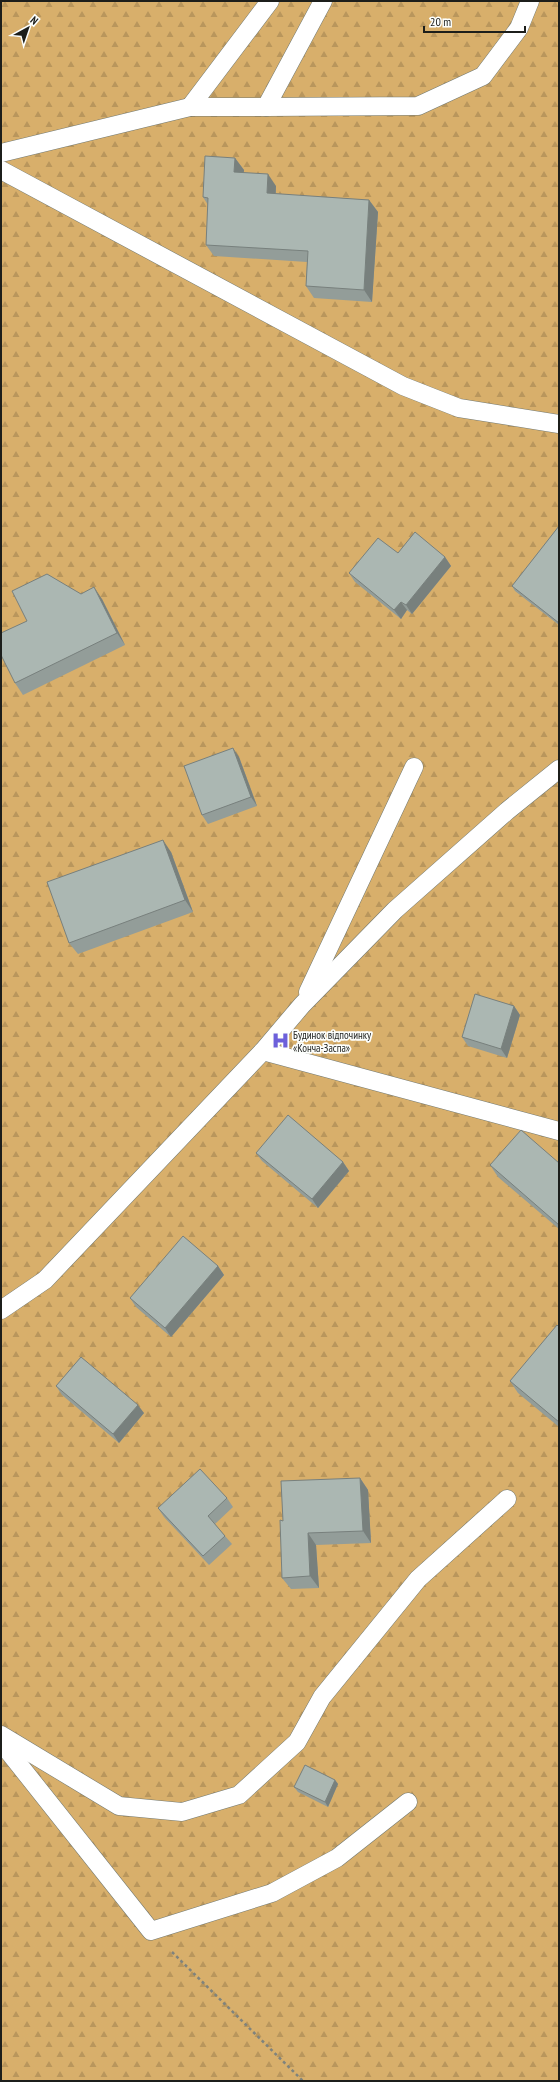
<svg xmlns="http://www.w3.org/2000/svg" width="560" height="2082" font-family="'PT Sans Narrow',sans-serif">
<defs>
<pattern id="forest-firs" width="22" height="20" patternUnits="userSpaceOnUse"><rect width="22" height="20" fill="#d8af6b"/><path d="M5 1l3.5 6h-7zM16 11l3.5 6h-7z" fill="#b9965c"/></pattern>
</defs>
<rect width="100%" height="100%" fill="#edf4ea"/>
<rect fill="url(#forest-firs)" x="1" y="1" width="558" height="2080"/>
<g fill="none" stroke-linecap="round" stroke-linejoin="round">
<defs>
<g id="lane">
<polyline points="190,107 270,1"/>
<polyline points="266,107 418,106 483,76 519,28 530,1"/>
<polyline points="1,153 190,107 266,107 323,1"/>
<polyline points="1,170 403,386 459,408 559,424"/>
<polyline points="308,992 414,767"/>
<polyline points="263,1051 559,1131"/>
<polyline points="1,1310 45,1280 263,1051 302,1005 395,910 507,811 559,769"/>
<polyline points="1,1735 119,1806 182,1812 239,1795 297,1742 322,1697 418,1579 507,1499"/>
<polyline points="1,1742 151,1931 272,1893 337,1858 408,1802"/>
</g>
</defs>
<use href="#lane" stroke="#737971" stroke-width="19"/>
<polyline stroke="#7f837d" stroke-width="2.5" stroke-dasharray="3 3" stroke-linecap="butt" points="172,1952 303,2081"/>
<use href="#lane" stroke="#fff" stroke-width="18"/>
</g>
<g fill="#939d99">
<polygon points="235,158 244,170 243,173 276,186 276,194 369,200 378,212 372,302 314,298 306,286 307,262 214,256 206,245 208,205 203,197"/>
<polygon points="559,526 559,625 515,591 512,586"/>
<polygon points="398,553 445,557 451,566 412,614 407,610 401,619 355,582 349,573"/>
<polygon points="81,594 102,599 125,645 23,695 15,683 27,621"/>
<polygon points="239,757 257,806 208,824 202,815"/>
<polygon points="171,852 193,912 78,954 69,943"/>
<polygon points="514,1006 520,1015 507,1058 468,1046 462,1037"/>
<polygon points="256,1153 343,1162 349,1171 318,1208 262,1161"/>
<polygon points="559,1163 559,1229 498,1177 490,1165"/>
<polygon points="218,1266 224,1275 171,1337 136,1307 130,1298"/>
<polygon points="559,1327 559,1427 518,1393 510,1381"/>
<polygon points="56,1386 144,1413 119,1443 62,1395"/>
<polygon points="360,1478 368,1490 371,1543 316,1545 319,1588 291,1589 282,1578 283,1521"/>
<polygon points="227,1498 233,1507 215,1524 225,1536 232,1544 209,1565 164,1517 158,1508"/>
<polygon points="335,1780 338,1784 328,1807 298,1792 294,1787"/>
</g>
<g fill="#78807d">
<polygon points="235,158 244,170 243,184 234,172"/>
<polygon points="268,174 276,186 275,205 267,193"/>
<polygon points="369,200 378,212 372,302 364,290"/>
<polygon points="445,557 451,566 412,614 406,605"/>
<polygon points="94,587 102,599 125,645 117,633"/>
<polygon points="401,602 407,610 401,619 394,610"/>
<polygon points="233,748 239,757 257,806 251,797"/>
<polygon points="163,840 171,852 193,912 185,900"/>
<polygon points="514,1006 520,1015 507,1058 501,1049"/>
<polygon points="343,1162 349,1171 318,1208 312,1199"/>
<polygon points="218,1266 224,1275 171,1337 165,1328"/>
<polygon points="138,1405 144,1413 119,1443 113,1434"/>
<polygon points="360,1478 368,1490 371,1543 363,1531"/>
<polygon points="308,1533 316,1545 319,1588 310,1576"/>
<polygon points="335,1780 338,1784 328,1807 325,1802"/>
</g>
<g fill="#abb7b2" stroke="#78807d">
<polygon points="205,156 235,158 234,172 268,174 267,193 369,200 364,290 306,286 308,251 206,245 208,198 203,197"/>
<polygon points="559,526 559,623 512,586"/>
<polygon points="415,532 445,557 406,605 401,602 394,610 349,573 378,538 398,553"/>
<polygon points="47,574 81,594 94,587 117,633 15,683 1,655 1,633 27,621 12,591"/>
<polygon points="233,748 251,797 202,815 184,766"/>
<polygon points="163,840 185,900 69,943 47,882"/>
<polygon points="475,994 514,1006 501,1049 462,1037"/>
<polygon points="288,1115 343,1162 312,1199 256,1153"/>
<polygon points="521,1130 559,1163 559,1225 490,1165"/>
<polygon points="183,1236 218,1266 165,1328 130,1298"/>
<polygon points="557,1325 559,1327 559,1422 510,1381"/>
<polygon points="81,1357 138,1405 113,1434 56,1386"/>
<polygon points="200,1469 227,1498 208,1516 225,1536 203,1556 158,1508"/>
<polygon points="360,1478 363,1531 308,1533 310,1576 282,1578 280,1520 283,1521 281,1481"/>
<polygon points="305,1765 335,1780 325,1802 294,1787"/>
</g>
<defs>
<symbol id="hospital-bare" viewBox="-9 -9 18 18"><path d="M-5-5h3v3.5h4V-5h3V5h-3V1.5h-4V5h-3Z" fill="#6c60da" stroke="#fdfffd" stroke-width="2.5" paint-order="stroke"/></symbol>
</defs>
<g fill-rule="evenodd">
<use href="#hospital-bare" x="268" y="1028" width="25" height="25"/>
</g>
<g text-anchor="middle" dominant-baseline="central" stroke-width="3.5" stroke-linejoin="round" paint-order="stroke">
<g font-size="11" fill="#1c1e1b" stroke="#fdfffd" text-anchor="start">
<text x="293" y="1035">Будинок відпочинку<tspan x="293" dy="13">«Конча-Заспа»</tspan></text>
</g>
</g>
<rect width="560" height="2082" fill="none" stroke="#1c1e1b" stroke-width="4"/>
<g transform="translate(28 28) rotate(40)" stroke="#fdfffd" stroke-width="3" paint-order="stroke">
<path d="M0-3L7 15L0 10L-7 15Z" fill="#1c1e1b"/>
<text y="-6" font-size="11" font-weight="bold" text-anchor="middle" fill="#1c1e1b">N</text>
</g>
<path d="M424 26v6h101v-6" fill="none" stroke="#1c1e1b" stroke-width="2"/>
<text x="430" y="26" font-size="12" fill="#1c1e1b" stroke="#fdfffd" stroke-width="3" paint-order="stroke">20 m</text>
</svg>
